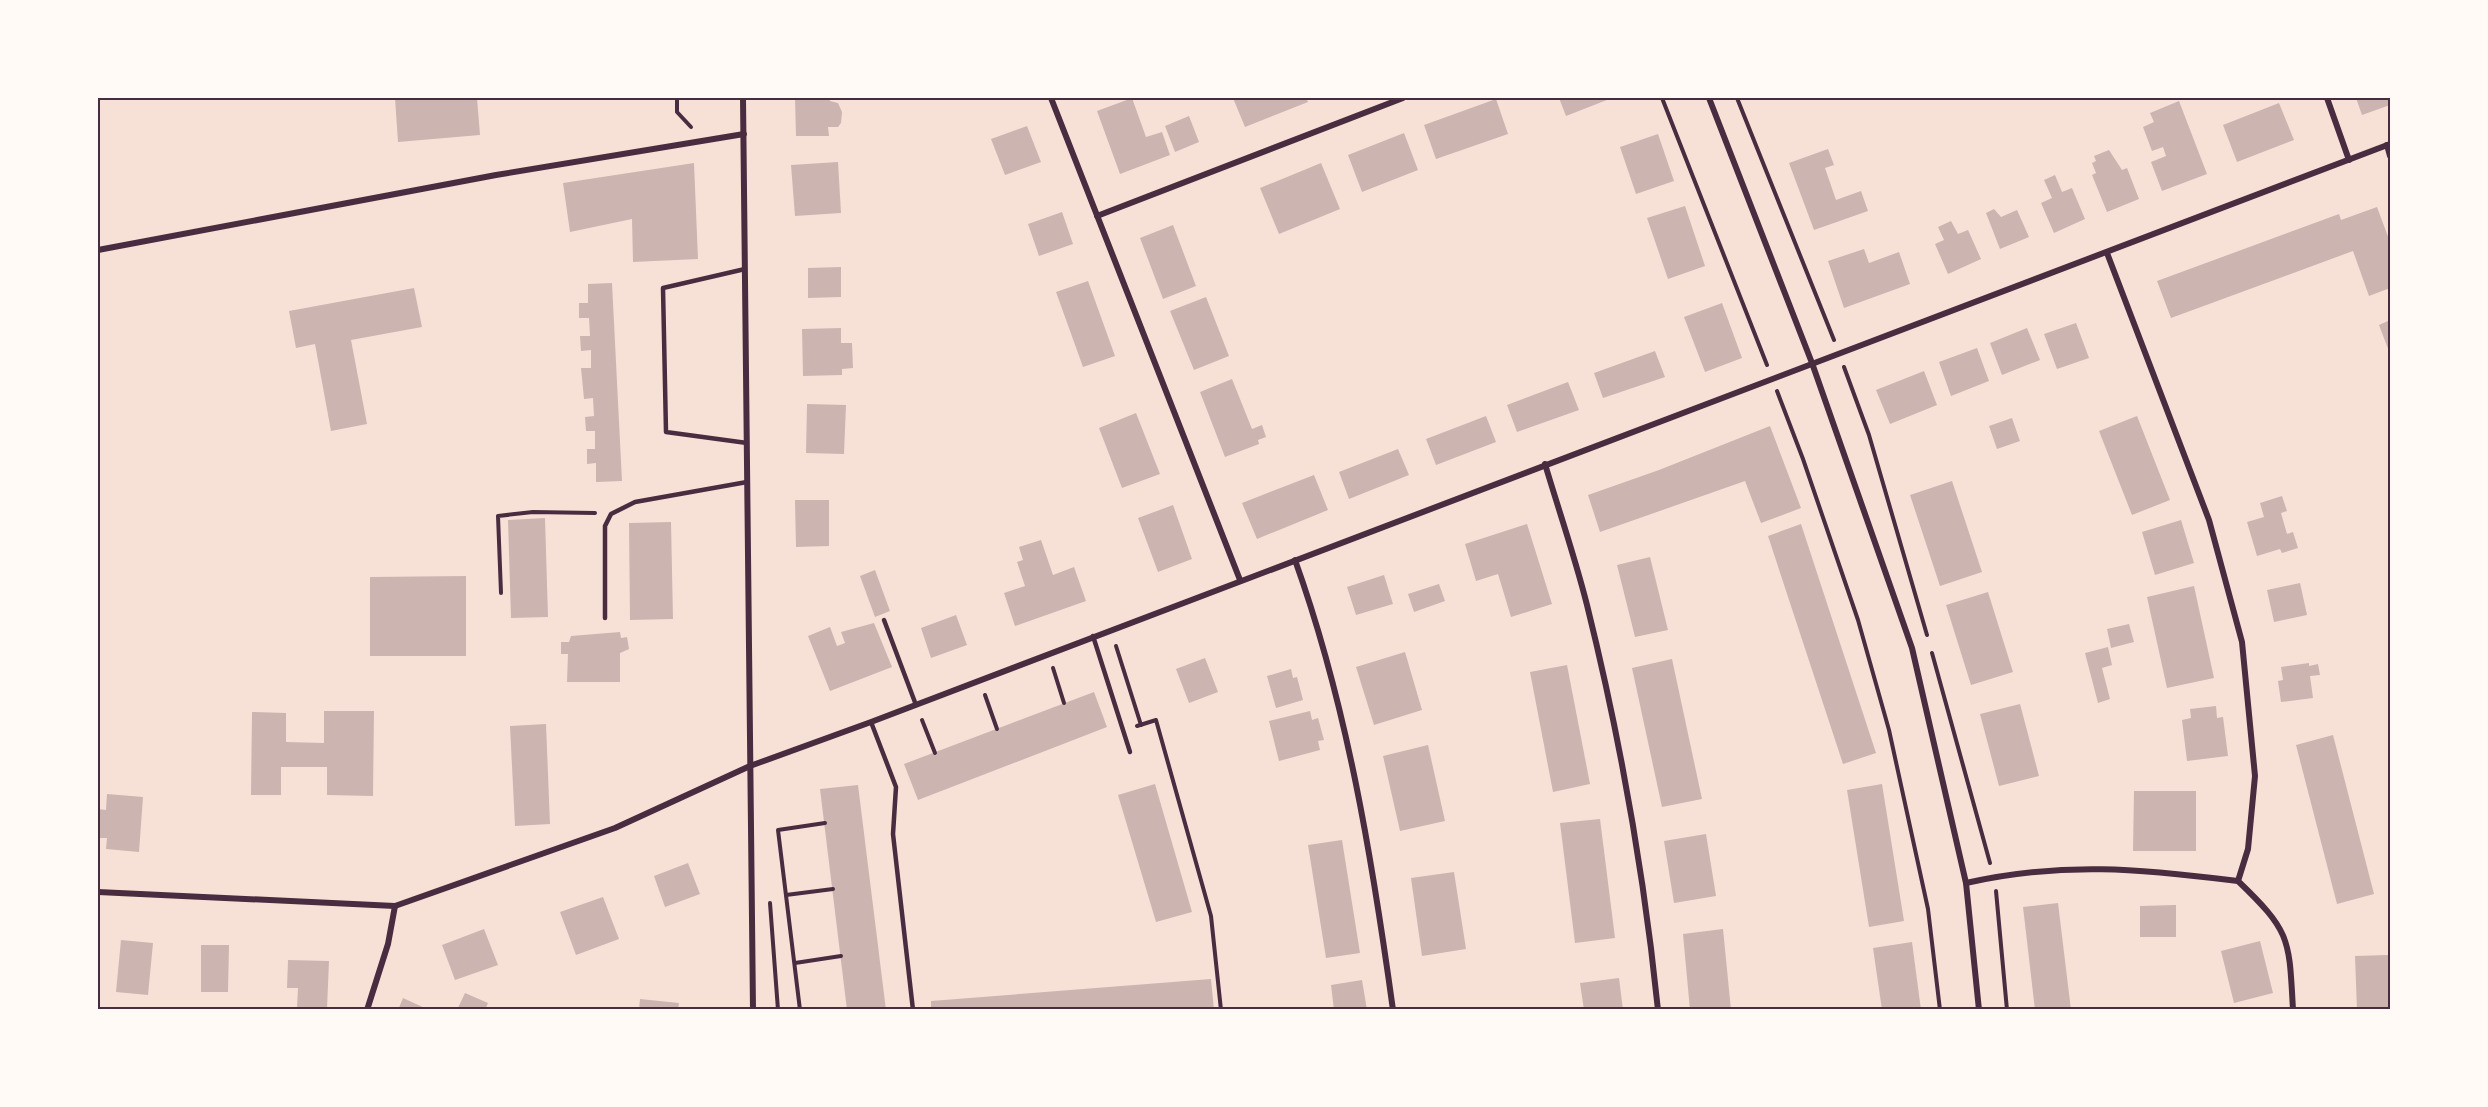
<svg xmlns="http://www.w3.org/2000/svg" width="2488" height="1107" font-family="'Fira Sans Condensed',sans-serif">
<rect width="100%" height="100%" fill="#f7e1d7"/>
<g fill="#ccb4b1">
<polygon points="395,98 477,98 480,135 398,142"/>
<polygon points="795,98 830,98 830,101 838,103 842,112 841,123 838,127 828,127 829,136 796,136"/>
<polygon points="1132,98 1146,137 1162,132 1170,155 1120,174 1097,111"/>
<polygon points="1233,98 1306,98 1308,102 1245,127"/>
<polygon points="1559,98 1612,98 1566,116"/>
<polygon points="2356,98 2390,98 2390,105 2362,115"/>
<polygon points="1496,99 1508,134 1436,159 1424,125"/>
<polygon points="2179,101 2207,174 2162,191 2151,162 2166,156 2163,147 2152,151 2143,127 2154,122 2150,113"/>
<polygon points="2279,103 2294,140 2237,162 2223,125"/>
<polygon points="1189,116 1199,142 1175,152 1165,126"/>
<polygon points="1027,126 1041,162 1005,175 991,139"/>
<polygon points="1404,133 1418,170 1362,192 1348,155"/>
<polygon points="1658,134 1674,181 1636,194 1620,147"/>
<polygon points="1828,149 1834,165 1825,168 1836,200 1861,191 1868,211 1814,230 1789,163"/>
<polygon points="2109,150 2122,170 2127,168 2139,199 2107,212 2092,175 2096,173 2092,163 2096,161 2094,156"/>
<polygon points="838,162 841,213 795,216 791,165"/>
<polygon points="694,163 698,259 633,262 632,219 570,232 563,183"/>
<polygon points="1321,163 1340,209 1279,234 1260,188"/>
<polygon points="2055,175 2062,192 2072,188 2085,219 2054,233 2041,203 2052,198 2044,180"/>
<polygon points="1685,206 1705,266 1668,279 1647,218"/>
<polygon points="2377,207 2390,242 2390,288 2369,296 2353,251 2171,318 2157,281 2339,214 2341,220"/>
<polygon points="1994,209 2001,217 2017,210 2029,237 2000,249 1986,213"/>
<polygon points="1062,212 1073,244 1039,256 1028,224"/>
<polygon points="1951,221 1958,234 1968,230 1981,259 1948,274 1935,244 1944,240 1938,227"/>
<polygon points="1173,225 1196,286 1163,299 1140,238"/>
<polygon points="1864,249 1869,263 1899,252 1910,284 1844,308 1828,261"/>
<polygon points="841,267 841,297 808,298 808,268"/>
<polygon points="1088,281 1115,356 1083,367 1056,292"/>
<polygon points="612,283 622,481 596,482 596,463 587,464 587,449 595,449 595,431 586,431 585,417 594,416 593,398 584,399 581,368 591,368 591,350 581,351 580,336 590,336 589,318 579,318 579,303 588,303 588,284"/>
<polygon points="414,288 422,327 351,340 367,424 331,431 315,344 296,348 289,311"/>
<polygon points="1206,297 1229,356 1194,370 1170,311"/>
<polygon points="1722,303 1742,358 1705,372 1684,317"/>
<polygon points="2390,320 2390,354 2379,325"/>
<polygon points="2076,323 2089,358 2057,369 2044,334"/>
<polygon points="841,328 841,343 852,343 853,368 842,369 842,375 803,376 802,329"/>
<polygon points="2027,328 2040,360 2002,375 1990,343"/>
<polygon points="1977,348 1989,381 1951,396 1939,362"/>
<polygon points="1655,351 1665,377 1603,398 1594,373"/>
<polygon points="1924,371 1937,405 1890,424 1876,390"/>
<polygon points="1232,379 1252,429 1262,425 1266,437 1258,440 1259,444 1225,457 1200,392"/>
<polygon points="1568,382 1579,410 1517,432 1507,405"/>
<polygon points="807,404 846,405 844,454 806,453"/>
<polygon points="1136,413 1160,474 1122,488 1099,428"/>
<polygon points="1486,416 1496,442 1436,465 1426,439"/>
<polygon points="2137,416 2170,500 2132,515 2099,431"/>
<polygon points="2012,418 2020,441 1997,449 1989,426"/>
<polygon points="1770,426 1801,508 1761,523 1745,481 1600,532 1588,495 1659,470"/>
<polygon points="1398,449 1409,475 1349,499 1339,472"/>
<polygon points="1314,475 1328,510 1257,539 1242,503"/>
<polygon points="1952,481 1982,572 1940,586 1910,495"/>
<polygon points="2282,496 2287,511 2281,513 2287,534 2293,532 2298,548 2282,553 2280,549 2257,556 2247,522 2264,517 2260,503"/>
<polygon points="795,500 829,500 829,546 796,547"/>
<polygon points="1173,505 1192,559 1158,572 1138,518"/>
<polygon points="545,518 548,617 511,618 508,520"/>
<polygon points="2181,520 2194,563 2155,575 2142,532"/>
<polygon points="671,522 673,619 630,620 629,523"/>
<polygon points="1527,524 1552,604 1511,617 1498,574 1476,581 1465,544"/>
<polygon points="1801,524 1876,753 1843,764 1768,536"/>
<polygon points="1041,540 1053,575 1074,567 1086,601 1015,626 1004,593 1025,586 1017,562 1023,560 1019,547"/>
<polygon points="1650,557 1668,630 1635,637 1617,565"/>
<polygon points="875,570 890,611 875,617 860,576"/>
<polygon points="1384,575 1393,604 1356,615 1347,587"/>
<polygon points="466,576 466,656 370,656 370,577"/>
<polygon points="2300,583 2307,615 2274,622 2267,590"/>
<polygon points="1439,584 1445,601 1414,612 1408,594"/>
<polygon points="2194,586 2214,678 2167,688 2147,597"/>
<polygon points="1988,592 2013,672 1971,685 1946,605"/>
<polygon points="956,615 967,645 931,658 921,628"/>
<polygon points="874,623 892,667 830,691 808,636 830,627 837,646 845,643 841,632"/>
<polygon points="2129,624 2134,642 2111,648 2107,629"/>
<polygon points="620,632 621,638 627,637 629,649 620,653 620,682 567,682 568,654 561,654 561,642 569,642 571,636"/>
<polygon points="2108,647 2112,665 2102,668 2110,699 2098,703 2085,653"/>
<polygon points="1405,652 1422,710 1374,725 1356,667"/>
<polygon points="1205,658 1218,692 1189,703 1176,669"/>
<polygon points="1672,659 1702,799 1662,807 1632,668"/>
<polygon points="2309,663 2309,666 2318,664 2320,675 2310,676 2313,698 2281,702 2278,681 2283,680 2281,667"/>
<polygon points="1567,665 1590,784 1553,792 1530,672"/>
<polygon points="1291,669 1293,678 1297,677 1303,700 1276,708 1267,676"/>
<polygon points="1094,692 1107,727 918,800 904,764"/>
<polygon points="2020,704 2039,776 1999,786 1980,714"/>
<polygon points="2216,706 2217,718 2223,717 2228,756 2187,761 2182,720 2191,718 2190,709"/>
<polygon points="324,711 374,711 373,796 327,795 327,767 281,767 281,795 251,795 252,712 286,713 286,742 324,743"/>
<polygon points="1310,711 1312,720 1318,718 1324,740 1318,741 1320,750 1279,761 1269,721"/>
<polygon points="546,724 550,824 515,826 510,726"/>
<polygon points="2333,735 2374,894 2337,904 2296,745"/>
<polygon points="1428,745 1445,821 1400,831 1383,756"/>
<polygon points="1155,784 1192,912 1156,922 1118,795"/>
<polygon points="1882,784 1904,921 1869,927 1847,790"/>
<polygon points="858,785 886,1010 847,1010 820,789"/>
<polygon points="2134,791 2196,791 2196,851 2133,851"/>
<polygon points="107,794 143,797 139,852 106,849 107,838 98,838 98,809 106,810"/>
<polygon points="1600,819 1615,938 1575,943 1560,823"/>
<polygon points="1706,834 1716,896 1674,903 1664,841"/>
<polygon points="1342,840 1360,953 1326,958 1308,845"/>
<polygon points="688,863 700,894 665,907 654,876"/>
<polygon points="1454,872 1466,949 1422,956 1411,878"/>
<polygon points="603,897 619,939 576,955 560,912"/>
<polygon points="2058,903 2071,1010 2035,1010 2023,907"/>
<polygon points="2176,905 2176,937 2140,937 2140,906"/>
<polygon points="484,929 498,965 455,980 442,945"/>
<polygon points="1723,929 1731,1010 1690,1010 1683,934"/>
<polygon points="121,940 153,943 148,995 116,992"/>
<polygon points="2260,941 2273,993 2234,1003 2221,951"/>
<polygon points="1912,942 1921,1010 1882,1010 1873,948"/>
<polygon points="201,945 229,945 228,992 201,992"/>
<polygon points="2388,955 2389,1010 2357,1010 2355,956"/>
<polygon points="288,960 329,961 327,1009 297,1008 298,988 287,988"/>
<polygon points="1619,978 1623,1010 1584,1010 1580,983"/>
<polygon points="1211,979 1214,1010 931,1010 931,1001"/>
<polygon points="1362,980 1367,1010 1334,1010 1331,985"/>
<polygon points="465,993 488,1003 485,1010 457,1010"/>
<polygon points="403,998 429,1010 398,1010"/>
<polygon points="640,999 679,1003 678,1010 639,1010"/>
</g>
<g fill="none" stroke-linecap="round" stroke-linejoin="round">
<g stroke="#4a2c40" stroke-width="4">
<polyline points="677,98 677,112 691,127"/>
<polyline points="1662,98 1767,365"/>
<polyline points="1737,98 1834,340"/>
<polyline points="1844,367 1869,435 1927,635"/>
<polyline points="1777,391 1803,459 1858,620 1889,730 1928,909 1940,1010"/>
<polyline points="501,593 498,516 533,512 595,513"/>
<polyline points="1116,646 1141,725"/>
<polyline points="1932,653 1990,863"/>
<polyline points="1053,668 1064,703"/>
<polyline points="985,695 997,729"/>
<polyline points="922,720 935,753"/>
<polyline points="1137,726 1156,720 1211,916 1221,1010"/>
<polyline points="1996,891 2007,1010"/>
<polyline points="786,895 833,889"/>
<polyline points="770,903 778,1010"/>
<polyline points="795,963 841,956"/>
<polyline points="800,1010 778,830 825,823"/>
</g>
<g stroke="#4a2c40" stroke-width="4.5">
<polyline points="745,269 663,288 666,432 747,443"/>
<polyline points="605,618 605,526 611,514 635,502 747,482"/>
<polyline points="884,620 916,705"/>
<polyline points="1093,636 1130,752"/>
<polyline points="871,722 896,787 893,834 913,1010"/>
</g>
<g stroke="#4a2c40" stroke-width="6">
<polyline points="743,98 753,1010"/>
<polyline points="1051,98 1240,580"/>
<polyline points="1709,98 1812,363 1912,648 1966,883 1979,1010"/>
<polyline points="2327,98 2349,160"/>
<polyline points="2387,145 2390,156"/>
<polyline points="1097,216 1403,98"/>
<polyline points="98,250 496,175 744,134"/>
<path d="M 2107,253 L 2209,520 L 2242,642 L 2255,776 L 2248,849 L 2238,881 C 2291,932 2289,938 2293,1010"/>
<path d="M 1545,464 C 1559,511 1575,557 1587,605 C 1620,738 1644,873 1658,1010"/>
<path d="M 1295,560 C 1347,705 1372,858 1393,1010"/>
<path d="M 1966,883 C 2063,861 2141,869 2238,881"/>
<polyline points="98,892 395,906 615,828 750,766 871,722 2390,144"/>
<polyline points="367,1010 388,944 395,906"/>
</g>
</g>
<rect width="2488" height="1107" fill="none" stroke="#fffaf5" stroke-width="198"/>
<rect x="99" y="99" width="2290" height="909" fill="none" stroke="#4a2c40" stroke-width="2"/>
</svg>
